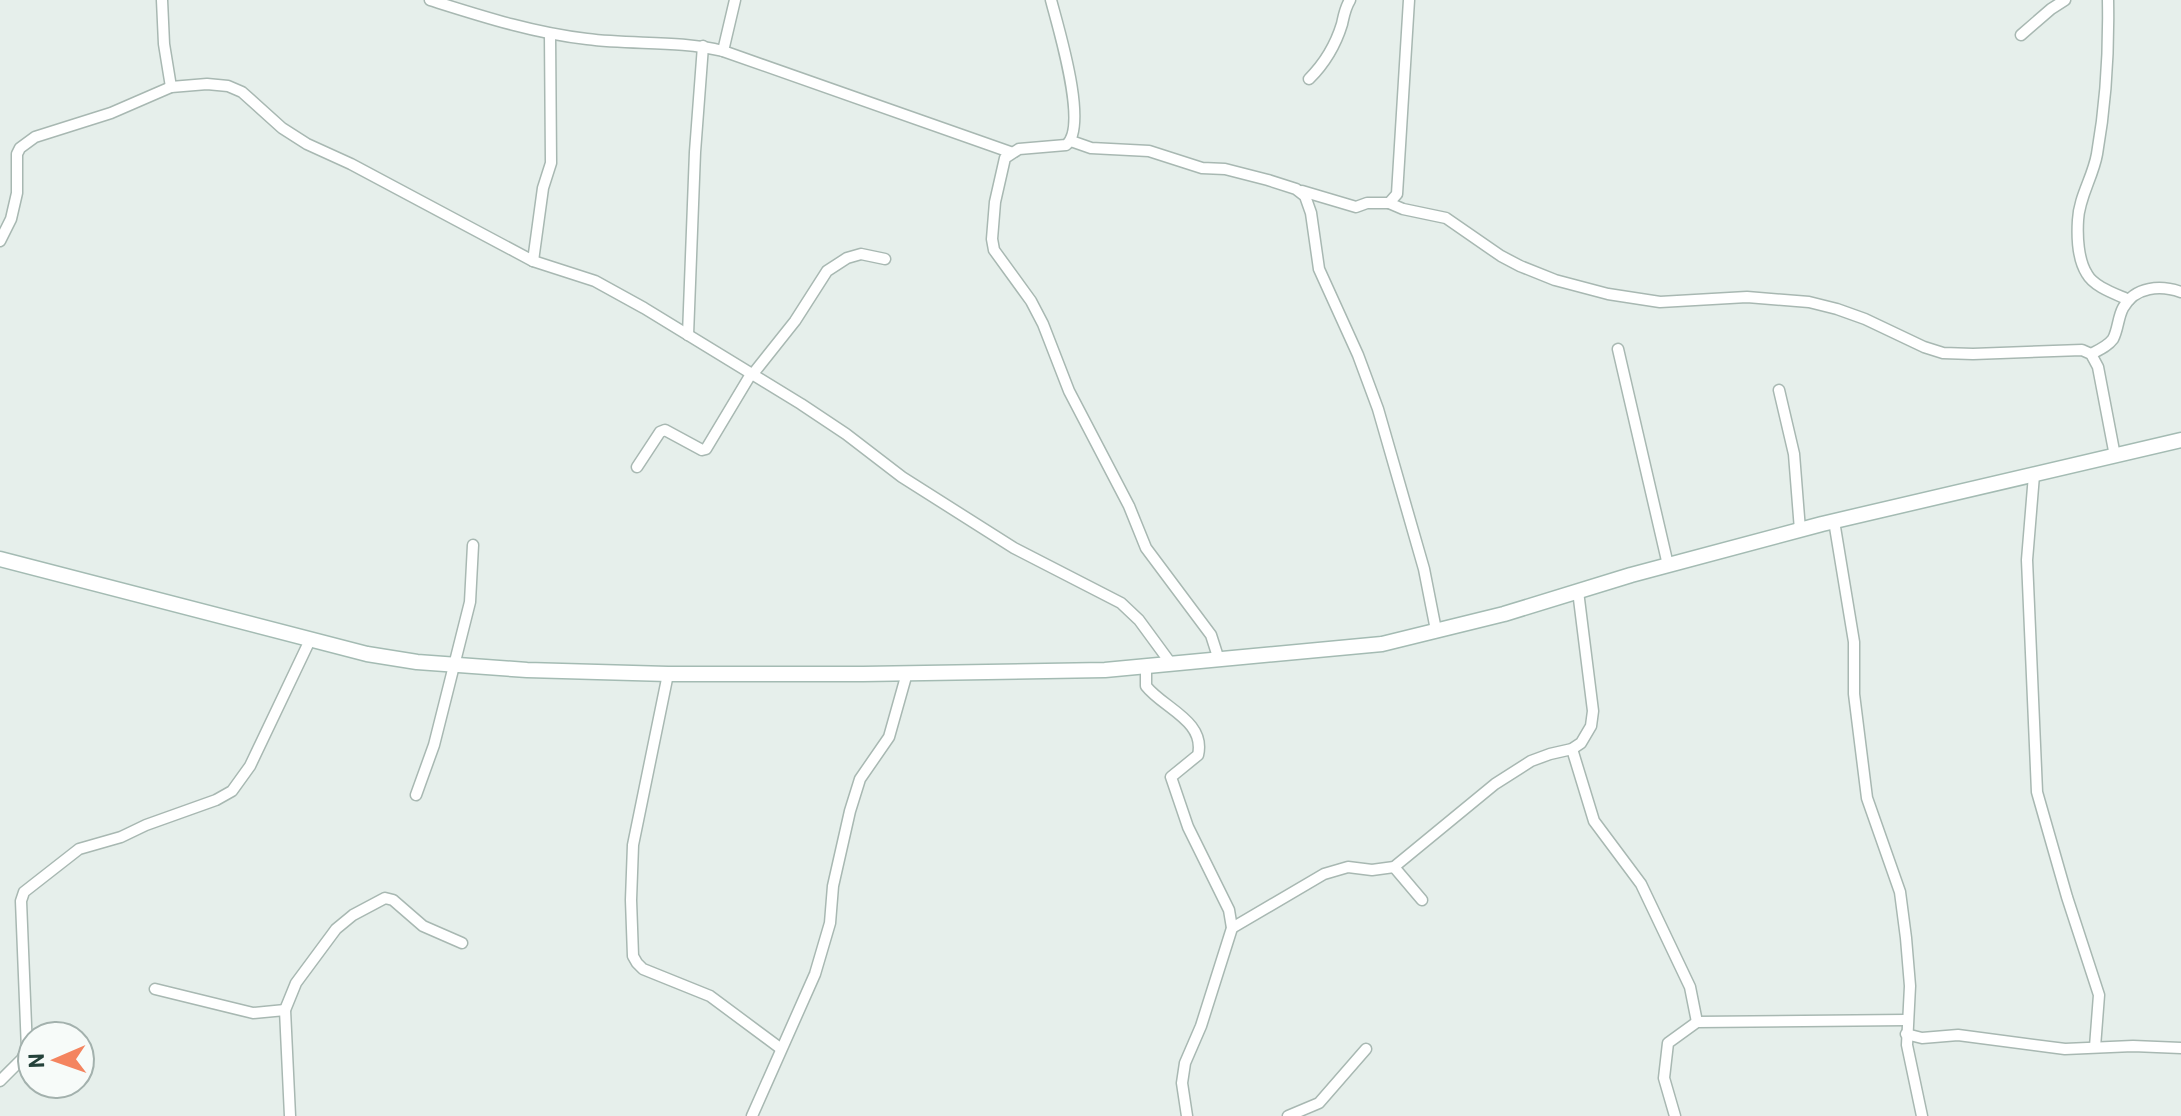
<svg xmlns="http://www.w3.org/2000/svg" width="2181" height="1116" font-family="Barlow,sans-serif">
<rect width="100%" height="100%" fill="#e6efeb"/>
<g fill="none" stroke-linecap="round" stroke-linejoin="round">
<defs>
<g id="minor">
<polyline points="162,0 164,44 171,87"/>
<path d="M 430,0 C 481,16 533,33 587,39 C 633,45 678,40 723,51 L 1010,152"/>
<path d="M 1051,0 C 1058,27 1089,127 1066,145 L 1019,149 L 1005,158 L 995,202 L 992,239 L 994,250 L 1031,301 L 1043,324 L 1069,391 L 1129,506 L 1146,548 L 1211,635 L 1219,660"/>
<path d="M 2108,0 C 2109,52 2106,103 2097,154 C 2093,177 2079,197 2078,220 C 2077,236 2078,260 2087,274 C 2094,287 2116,294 2129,300"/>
<polyline points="2021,35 2051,9 2065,0"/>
<polyline points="723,51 735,0"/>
<path d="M 1309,79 C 1325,63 1335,47 1342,24 C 1344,15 1345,8 1350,0"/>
<polyline points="1071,141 1091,148 1149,151 1202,168 1225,169 1268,180 1296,189 1305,196 1311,213 1319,269 1358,355 1378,409 1424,569 1436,630"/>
<polyline points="1302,191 1356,207 1367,203 1389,203 1397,194 1409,0"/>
<polyline points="1389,203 1403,209 1446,218 1501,256 1520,266 1555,280 1608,294 1660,302 1747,297 1809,302 1837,309 1865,319 1924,347 1943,353 1973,354 2082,350 2091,354 2098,367 2115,456"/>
<polyline points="0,241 11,219 17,193 17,154 20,148 35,137 111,113 171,87 207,84 228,86 242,92 282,128 307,144 351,164 533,261 595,281 644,308 801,404 846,434 902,477 1014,548 1121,603 1139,620 1172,665"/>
<polyline points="533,261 543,188 551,163 550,34"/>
<polyline points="688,335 695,152 703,46"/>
<polyline points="1618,349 1668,565"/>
<path d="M 2091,354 C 2099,350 2108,346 2113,339 C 2118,330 2118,317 2123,308 C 2135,286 2161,285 2181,292"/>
<polyline points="752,375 795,321 827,271 847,258 861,254 885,259"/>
<polyline points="1779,390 1794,454 1800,530"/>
<polyline points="637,467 660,432 665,430 702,450 706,449 751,374"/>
<polyline points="2034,475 2027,560 2037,792 2067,897 2099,995 2095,1047"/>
<polyline points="1834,521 1854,642 1854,694 1867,798 1900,892 1906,938 1910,986 1907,1045 1922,1116"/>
<path d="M 1146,667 L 1146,686 C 1163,708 1206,721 1198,755 L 1171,777 L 1188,827 L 1229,910 L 1232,928 L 1201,1026 L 1185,1063 L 1182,1083 L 1187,1116"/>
<polyline points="668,674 633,845 631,900 633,956 637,963 643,969 710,996 780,1048"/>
<polyline points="1572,749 1594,821 1641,884 1690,987 1697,1022"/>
<polyline points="416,795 434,745 470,602 473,545"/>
<polyline points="1394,867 1422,900"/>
<polyline points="1232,928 1324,874 1348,867 1372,870 1394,867 1495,784 1531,761 1550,754 1572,749 1581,743 1591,726 1593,711 1578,591"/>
<polyline points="155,989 253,1013 285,1010"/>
<polyline points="1906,1034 1922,1038 1958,1035 2065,1049 2133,1046 2181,1048"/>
<polyline points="0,1081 22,1059 27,1050 21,901 24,892 79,849 121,837 146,825 216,800 232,791 250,766 310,640"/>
<polyline points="290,1116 285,1010 296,983 336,929 353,915 385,898 393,900 423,926 462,943"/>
<polyline points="752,1116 815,974 830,923 833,886 850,811 860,779 889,737 907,673"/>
<polyline points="1288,1116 1319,1103 1366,1049"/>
<polyline points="1675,1116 1664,1078 1668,1043 1697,1022 1906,1020"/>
</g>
<polyline id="secondary" points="0,559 367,654 417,662 527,670 668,674 863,674 1105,670 1382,644 1504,614 1631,575 1822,524 2181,440"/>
</defs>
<use href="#minor" stroke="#a8b8b2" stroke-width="13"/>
<use href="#secondary" stroke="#a4bbb3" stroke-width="17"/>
<use href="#minor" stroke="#fff" stroke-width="10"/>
<use href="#secondary" stroke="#fff" stroke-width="14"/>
</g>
<g transform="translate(56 1060) rotate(268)"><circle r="38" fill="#f7fbf9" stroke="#a3b1ad" stroke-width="2"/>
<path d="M0-6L14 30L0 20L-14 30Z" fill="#f4845f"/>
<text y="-12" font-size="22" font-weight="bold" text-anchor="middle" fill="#24423a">N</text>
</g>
</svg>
